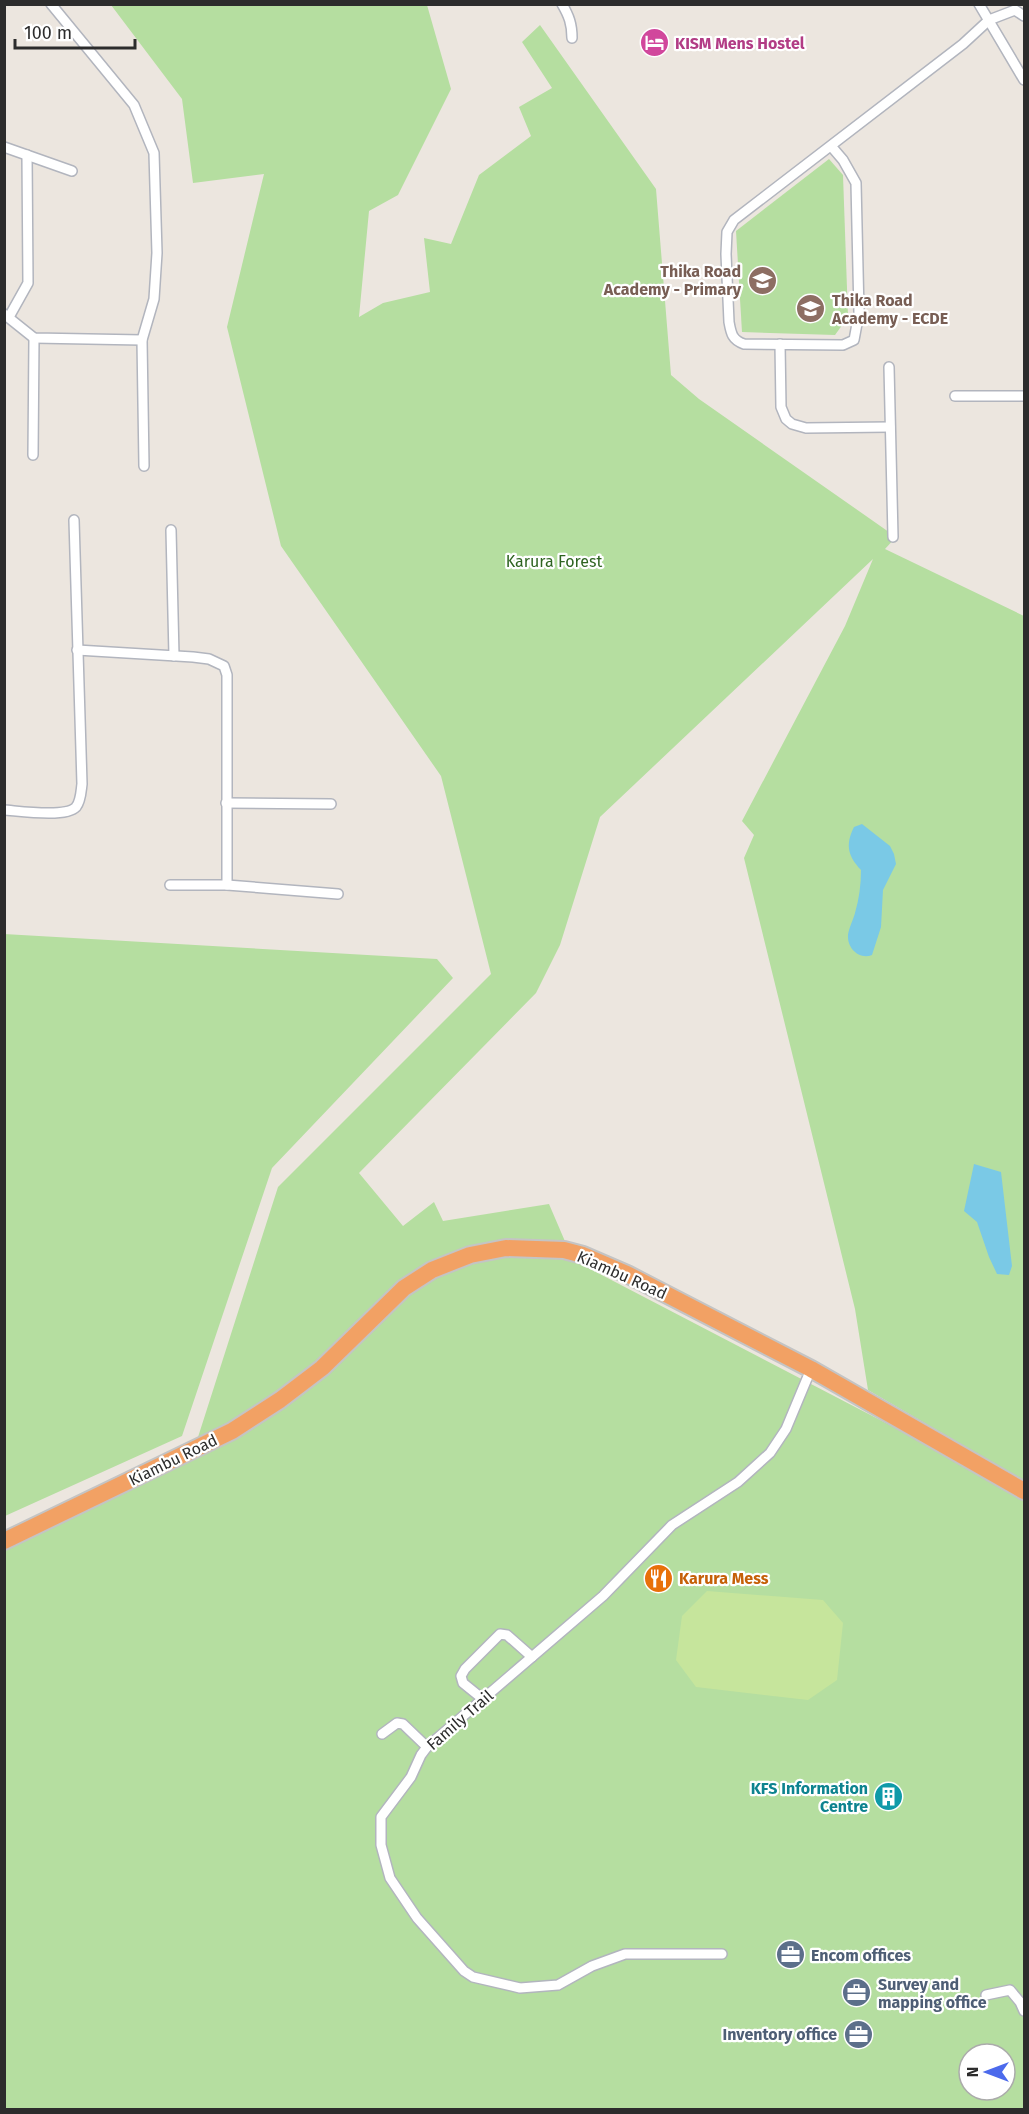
<svg xmlns="http://www.w3.org/2000/svg" width="1029" height="2114" font-family="'Fira Sans',sans-serif">
<rect width="100%" height="100%" fill="#ece6df"/>
<g fill="#b5dea0" fill-rule="evenodd">
<path d="M 111,5 L 427,5 L 451,89 L 398,195 L 369,211 L 359,317 L 383,303 L 430,292 L 424,238 L 451,244 L 479,175 L 531,136 L 519,107 L 552,88 L 522,42 L 540,25 L 656,189 L 671,375 L 699,399 L 896,537 L 885,549 L 1024,616 L 1024,1481 L 868,1390 L 855,1309 L 744,858 L 754,835 L 742,821 L 845,626 L 873,559 L 600,817 L 560,945 L 536,993 L 359,1173 L 403,1226 L 434,1202 L 443,1221 L 549,1204 L 573,1260 L 1024,1495 L 1024,2109 L 5,2109 L 4,1546 L 191,1459 L 278,1187 L 491,974 L 441,776 L 281,546 L 227,327 L 264,174 L 193,183 L 182,99 ZM 969,2054 L 1005,2054 L 1005,2090 L 969,2090 Z"/>
<polygon points="829,159 843,175 848,317 835,335 742,332 736,231"/>
<polygon points="4,934 437,959 453,978 272,1168 182,1436 5,1516"/>
</g>
<polygon fill="#c6e59c" points="707,1591 823,1600 843,1623 837,1680 808,1700 696,1687 676,1660 682,1616"/>
<g fill="#7ac9e6">
<path d="M 862,824 L 890,846 L 894,854 L 896,864 L 883,890 L 881,927 L 872,955 C 860,960 847,949 848,935 C 849,928 853,920 855,913 C 859,899 861,885 861,870 C 848,856 845,845 854,827 Z"/>
<polygon points="974,1164 1001,1172 1012,1266 1009,1275 997,1274 989,1257 977,1222 964,1211"/>
</g>
<g fill="none" stroke-linecap="round" stroke-linejoin="round">
<defs>
<g id="street">
<polyline points="51,4 134,105 154,153 157,253 154,299 142,340 144,466"/>
<path d="M 562,4 C 569,16 572,24 572,38"/>
<polyline points="979,4 1024,80"/>
<path d="M 831,146 L 843,160 L 856,183 L 859,313 L 854,340 L 843,345 L 744,344 C 732,340 731,333 729,322 L 726,254 L 727,232 L 734,220 L 963,44 L 989,20 L 1015,10 L 1024,16"/>
<polyline points="4,147 72,171"/>
<polyline points="4,314 34,338 142,340"/>
<polyline points="9,317 28,283 27,155"/>
<polyline points="780,344 781,407 786,419 792,424 806,428 890,427"/>
<polyline points="889,367 893,537"/>
<polyline points="955,396 1024,396"/>
<polyline points="33,455 34,338"/>
<polyline points="171,530 174,656"/>
<polyline points="77,650 193,657 209,659 224,666 227,675 227,885"/>
<polyline points="226,803 331,804"/>
<path d="M 4,810 C 19,811 66,818 76,807 C 81,801 81,791 82,784 L 74,520"/>
<polyline points="170,885 227,885 338,894"/>
<polyline points="484,1700 463,1683 461,1676 465,1669 500,1634 507,1635 532,1657"/>
<polyline points="382,1734 397,1723 403,1724 427,1747"/>
<polyline points="722,1954 625,1954 592,1966 558,1985 520,1988 473,1977 464,1971 417,1918 390,1878 381,1845 381,1817 411,1777 421,1755 427,1747 603,1596 672,1525 738,1482 770,1453 786,1429 811,1369"/>
<polyline points="986,1995 1010,1990 1020,2002 1024,2011"/>
</g>
<polyline id="highway" points="4,1541 232,1431 280,1400 322,1368 404,1288 432,1270 470,1255 506,1248 564,1250 583,1255 627,1274 811,1369 1024,1491"/>
</defs>
<use href="#street" stroke="#b2b5be" stroke-width="12"/>
<use href="#highway" stroke="#c4c4c4" stroke-width="20"/>
<use href="#street" stroke="#fff" stroke-width="9"/>
<use href="#highway" stroke="#f2a164" stroke-width="16"/>
</g>
<defs>
<symbol id="hotel-disc" viewBox="-11 -11 22 22"><circle r="9.5" fill="#d1479c" stroke="#fff"/><path d="M-6-4.5h1.5V1H6V5H4.5V3h-9V5H-6ZM-4 0a1.8 1.8 0 1 1 3.6 0ZM.5 0V-2.5h3Q6-2.5 6 0Z" fill="#fff"/></symbol>
<symbol id="school-disc" viewBox="-11 -11 22 22"><circle r="9.5" fill="#8d6e63" stroke="#fff"/><path d="M0-5L7-2L0 1L-7-2ZM-4 1L0 2.5L4 1V4Q0 6-4 4Z" fill="#fff"/></symbol>
<symbol id="restaurant-disc" viewBox="-11 -11 22 22"><circle r="9.5" fill="#e8710a" stroke="#fff"/><path d="M-5-6h1v4h1v-4h1v4h1v-4h1v5L-1.5 .5V6h-2V.5L-5-1ZM5-6V6H3V1.5H1.5Q1.5-4 5-6Z" fill="#fff"/></symbol>
<symbol id="building-disc" viewBox="-11 -11 22 22"><circle r="9.5" fill="#0f9aa8" stroke="#fff"/><path d="M-4-6H4V6H1V3H-1V6H-4ZM-2.5-4.3h1.7v1.8h-1.7ZM.8-4.3h1.7v1.8H.8ZM-2.5-1h1.7V.8h-1.7ZM.8-1h1.7V.8H.8Z" fill="#fff"/></symbol>
<symbol id="office-disc" viewBox="-11 -11 22 22"><circle r="9.5" fill="#5c6f8a" stroke="#fff"/><path d="M-6-3h4V-5.5h4V-3h4V5H-6ZM-1-4.5V-3h2v-1.5ZM-6 0V1H6V0Z" fill="#fff"/></symbol>
</defs>
<g fill-rule="evenodd">
<use href="#hotel-disc" x="638" y="26" width="33" height="33"/>
<use href="#school-disc" x="746" y="264" width="33" height="33"/>
<use href="#school-disc" x="794" y="292" width="33" height="33"/>
<use href="#restaurant-disc" x="642" y="1562" width="33" height="33"/>
<use href="#building-disc" x="872" y="1780" width="33" height="33"/>
<use href="#office-disc" x="774" y="1938" width="33" height="33"/>
<use href="#office-disc" x="840" y="1976" width="33" height="33"/>
<use href="#office-disc" x="842" y="2018" width="33" height="33"/>
</g>
<g text-anchor="middle" dominant-baseline="central" stroke-width="4.5" stroke-linejoin="round" paint-order="stroke">
<g font-size="16" font-weight="bold" fill="#b23c85" stroke="#fff" text-anchor="start">
<text x="675" y="43">KISM Mens Hostel</text>
</g>
<g font-size="16" font-weight="bold" fill="#785e54" stroke="#fff" text-anchor="end">
<text x="741" y="271">Thika Road<tspan x="741" dy="18">Academy - Primary</tspan></text>
<text x="832" y="300" text-anchor="start">Thika Road<tspan x="832" dy="18">Academy - ECDE</tspan></text>
</g>
<g font-size="16" fill="#2e6420" stroke="#fff">
<text x="554" y="561">Karura Forest</text>
</g>
<g font-size="16" fill="#2c2c2c" stroke="#fff">
<text transform="translate(622 1275) rotate(24)">Kiambu Road</text>
<text transform="translate(173 1460) rotate(-26)">Kiambu Road</text>
<text transform="translate(460 1720) rotate(-41)">Family Trail</text>
</g>
<g font-size="16" font-weight="bold" fill="#c56008" stroke="#fff" text-anchor="start">
<text x="679" y="1578">Karura Mess</text>
</g>
<g font-size="16" font-weight="bold" fill="#0d838f" stroke="#fff" text-anchor="end">
<text x="868" y="1788">KFS Information<tspan x="868" dy="18">Centre</tspan></text>
</g>
<g font-size="16" font-weight="bold" fill="#4e5e75" stroke="#fff" text-anchor="start">
<text x="811" y="1955">Encom offices</text>
<text x="878" y="1984">Survey and<tspan x="878" dy="18">mapping office</tspan></text>
<text x="837" y="2034" text-anchor="end">Inventory office</text>
</g>
</g>
<rect width="1029" height="2114" fill="none" stroke="#2c2c2c" stroke-width="12"/>
<g transform="translate(987 2072) rotate(270)"><circle r="28" fill="#ffffff" stroke="#ababab" stroke-width="1.5"/>
<path d="M0-4.5L10 22L0 15L-10 22Z" fill="#4c6aec"/>
<text y="-9" font-size="16" font-weight="bold" text-anchor="middle" fill="#2c2c2c">N</text>
</g>
<path d="M15 39v9h120v-9" fill="none" stroke="#2c2c2c" stroke-width="3"/>
<text x="24" y="39" font-size="18" fill="#2c2c2c" stroke="#ffffff" stroke-width="4.5" paint-order="stroke">100 m</text>
</svg>
